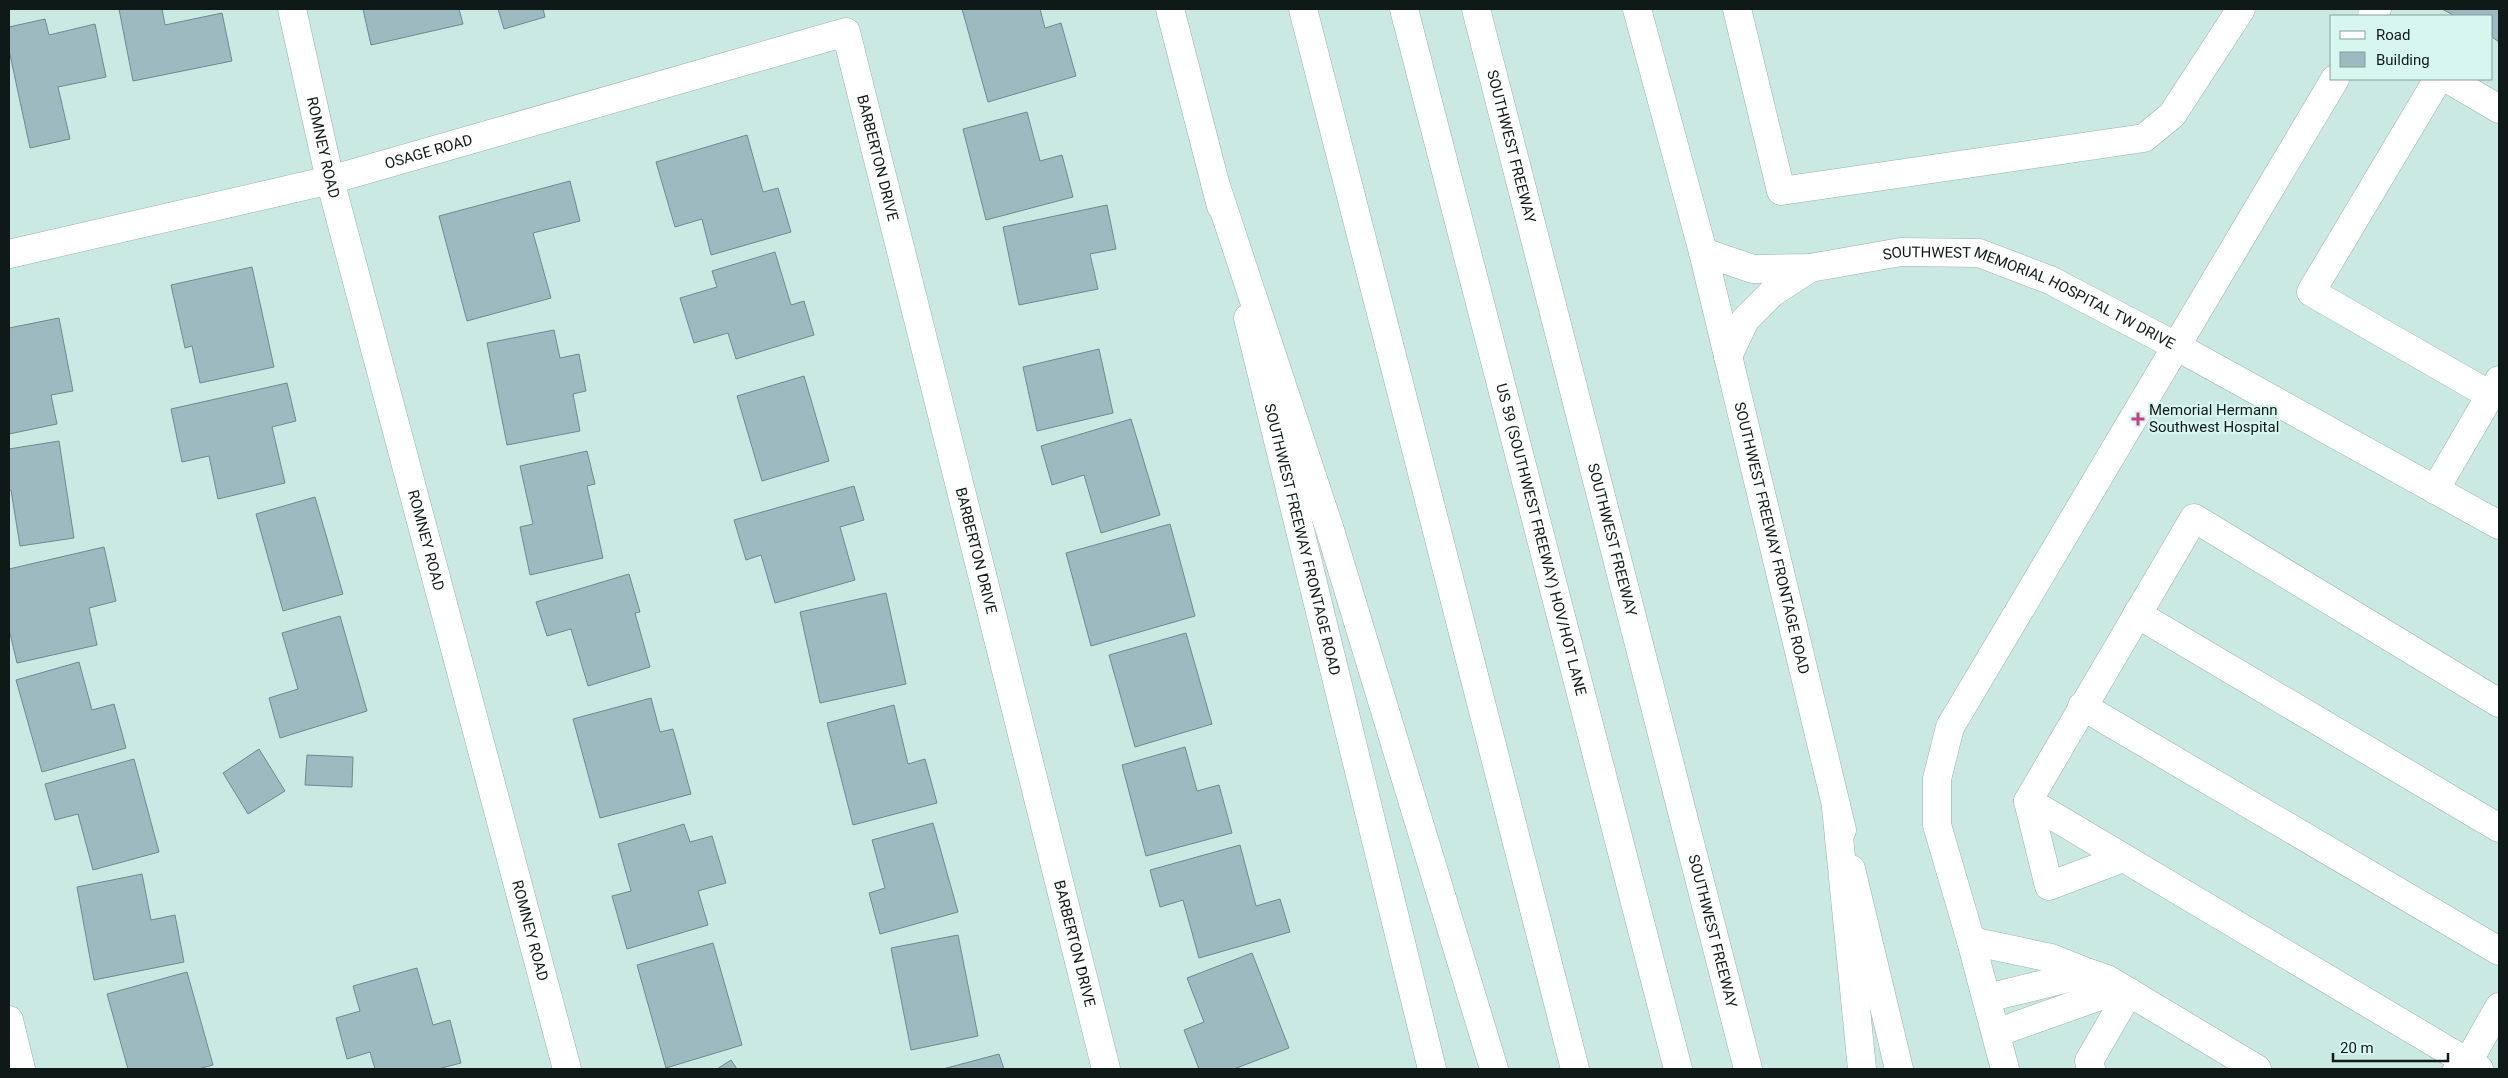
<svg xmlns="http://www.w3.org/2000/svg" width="2508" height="1078" font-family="Roboto,sans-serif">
<rect width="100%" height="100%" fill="#cae9e2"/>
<g fill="#9dbac1" stroke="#6e8990">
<polygon points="119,9 162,9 165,25 222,13 232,61 133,81"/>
<polygon points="363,9 459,9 463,24 371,45"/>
<polygon points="498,9 543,9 545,17 504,29"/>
<polygon points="962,9 1040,9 1045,28 1061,23 1076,76 988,102"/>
<polygon points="2442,9 2499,9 2499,42 2492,37 2492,16 2455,16"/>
<polygon points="45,19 49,35 95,24 106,77 58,87 70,139 30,148 9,50 9,27"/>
<polygon points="1027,112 1040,161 1062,155 1073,197 986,220 963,129"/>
<polygon points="747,135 763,192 778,188 791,232 711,255 702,219 675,227 656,162"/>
<polygon points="570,181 580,221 533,233 551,298 467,321 439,216"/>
<polygon points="1107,205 1116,249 1090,254 1098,289 1019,305 1003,227"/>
<polygon points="775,252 791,305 804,301 814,335 736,359 728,333 694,343 680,298 717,287 712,271"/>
<polygon points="252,267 274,367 200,383 192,346 185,348 171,285"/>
<polygon points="59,318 73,391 51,395 57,424 9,434 9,328"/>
<polygon points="554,330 560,358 579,354 586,391 573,394 580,431 507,445 487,343"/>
<polygon points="1099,349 1113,413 1037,431 1023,367"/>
<polygon points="804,376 829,461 762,481 737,396"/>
<polygon points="287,383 296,421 272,427 285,483 218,499 209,456 182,462 171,409"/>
<polygon points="1131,419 1160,515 1101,533 1084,475 1052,485 1041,446"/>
<polygon points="59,441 74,538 20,546 11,490 9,491 9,449"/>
<polygon points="587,451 595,484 587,486 603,558 530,575 520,527 533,524 520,466"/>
<polygon points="854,486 864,520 840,527 855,580 775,603 761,555 746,560 734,520"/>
<polygon points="315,497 343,594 283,611 256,514"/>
<polygon points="1170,524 1195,616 1091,646 1066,553"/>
<polygon points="104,547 116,601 89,608 97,645 17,663 9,629 9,569"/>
<polygon points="629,574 640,612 635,613 650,667 588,686 571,629 547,636 536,602"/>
<polygon points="886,593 906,684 820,703 800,612"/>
<polygon points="340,616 367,711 280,738 269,698 298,689 282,633"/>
<polygon points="1186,633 1212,724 1135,747 1109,655"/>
<polygon points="79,662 92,710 114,704 126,748 42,772 16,680"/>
<polygon points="651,698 660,732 673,729 691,794 600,818 573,719"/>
<polygon points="894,705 908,764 925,759 937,803 853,825 827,723"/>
<polygon points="1185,747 1197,791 1219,785 1232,833 1146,856 1122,765"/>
<polygon points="259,749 285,791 248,814 223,773"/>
<polygon points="307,755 353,757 352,787 305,785"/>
<polygon points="134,759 159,852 93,870 78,814 55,820 45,784"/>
<polygon points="933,823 958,912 880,934 869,893 885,888 872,840"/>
<polygon points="684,824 690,842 712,836 726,883 698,891 708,925 627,949 612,896 631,891 618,844"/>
<polygon points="1240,845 1256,906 1280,899 1290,932 1199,958 1183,900 1160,907 1150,870"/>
<polygon points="142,874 151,920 175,915 184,962 94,980 77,887"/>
<polygon points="958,935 978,1036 911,1050 891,948"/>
<polygon points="713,943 742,1045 666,1068 637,965"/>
<polygon points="1252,953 1289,1048 1234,1069 1199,1069 1184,1030 1204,1022 1187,978"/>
<polygon points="417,968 433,1025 450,1020 461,1063 438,1069 375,1069 370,1052 347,1059 336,1018 360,1011 353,986"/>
<polygon points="187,972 213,1065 198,1069 128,1069 107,994"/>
<polygon points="999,1054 1004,1069 943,1069"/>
<polygon points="731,1060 737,1069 717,1069"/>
</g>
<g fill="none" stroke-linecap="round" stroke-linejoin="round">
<defs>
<g id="minor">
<path id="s1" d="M 292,9 L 330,180 L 567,1069"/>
<polyline points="1737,9 1781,191 2144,138 2172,115 2241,9"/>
<polyline points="2372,16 2377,9"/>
<polyline points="2438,79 2311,292 2490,395"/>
<polyline points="2448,79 2499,109"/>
<path id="s2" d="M 1703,252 L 1753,269 L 1810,268 L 1901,252 L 1979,253 L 2050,280 L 2176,346 L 2499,525"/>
<path id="s3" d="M 9,254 L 330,180 L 846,32 L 1106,1069"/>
<polyline points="1728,356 1745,320 1772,293 1810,268"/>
<polyline points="2435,490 2499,380"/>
<polyline points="2137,614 2499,828"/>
<polyline points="2082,706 2499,951"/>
<polyline points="2028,801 2479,1069"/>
<polyline points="2123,858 2049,886 2028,801 2194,518 2499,703"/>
<polyline points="1971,941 2051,958 2089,973"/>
<polyline points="1987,998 2089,973 2107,979 2257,1069"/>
<polyline points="9,1020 21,1069"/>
<polyline points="1996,1033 2100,996 2129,992"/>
<polyline points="2005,1069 1971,941 1937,825 1937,779 1950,727 2335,79"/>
<polyline points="2091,1069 2089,1061 2129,992"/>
<polyline points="2457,1069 2468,1062 2499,1007"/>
</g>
<g id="major">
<polyline points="1170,9 1221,206"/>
<path id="s4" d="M 1637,9 L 1703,252 L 1842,830"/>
<path id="s5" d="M 1248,318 L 1432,1069"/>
<polyline points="1851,869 1899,1069"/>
</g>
<g id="highway">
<polyline points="1303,9 1575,1069"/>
<path id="s6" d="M 1404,9 L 1678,1069"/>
<path id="s7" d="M 1476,9 L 1748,1069"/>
<polyline points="1215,183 1330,530 1494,1069"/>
<polyline points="1836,807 1862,1069"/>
</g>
</defs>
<use href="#minor" stroke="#96b3ad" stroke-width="29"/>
<use href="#major" stroke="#96b3ad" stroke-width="29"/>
<use href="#highway" stroke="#96b3ad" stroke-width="29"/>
<use href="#minor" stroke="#fff" stroke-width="28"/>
<use href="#major" stroke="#fff" stroke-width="28"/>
<use href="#highway" stroke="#fff" stroke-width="28"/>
</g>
<path fill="#c34187" stroke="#d7f6f0" stroke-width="2" d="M2135.5 411.5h5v5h5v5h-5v5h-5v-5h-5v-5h5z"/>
<g text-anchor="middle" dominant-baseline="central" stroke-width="4.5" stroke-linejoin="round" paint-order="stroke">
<g font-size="15" fill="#0f1a18" stroke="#d7f6f0">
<text stroke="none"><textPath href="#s7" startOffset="142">SOUTHWEST FREEWAY</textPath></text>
<text stroke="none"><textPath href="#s1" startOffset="142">ROMNEY ROAD</textPath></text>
<text stroke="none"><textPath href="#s3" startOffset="432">OSAGE ROAD</textPath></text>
<text stroke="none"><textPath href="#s3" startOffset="996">BARBERTON DRIVE</textPath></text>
<text stroke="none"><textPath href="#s2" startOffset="340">SOUTHWEST MEMORIAL HOSPITAL TW DRIVE</textPath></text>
<text stroke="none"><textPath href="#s4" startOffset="546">SOUTHWEST FREEWAY FRONTAGE ROAD</textPath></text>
<text stroke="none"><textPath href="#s5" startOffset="228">SOUTHWEST FREEWAY FRONTAGE ROAD</textPath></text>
<text stroke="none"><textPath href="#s6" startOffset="548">US 59 (SOUTHWEST FREEWAY) HOV/HOT LANE</textPath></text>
<text stroke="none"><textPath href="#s7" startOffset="548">SOUTHWEST FREEWAY</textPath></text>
<text stroke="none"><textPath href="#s1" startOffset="548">ROMNEY ROAD</textPath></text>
<text stroke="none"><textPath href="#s3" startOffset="1401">BARBERTON DRIVE</textPath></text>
<text stroke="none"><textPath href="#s1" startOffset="952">ROMNEY ROAD</textPath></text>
<text stroke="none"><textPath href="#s7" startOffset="952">SOUTHWEST FREEWAY</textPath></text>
<text stroke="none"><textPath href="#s3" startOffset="1806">BARBERTON DRIVE</textPath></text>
</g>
<g font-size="15" fill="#0f1a18" stroke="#d7f6f0" text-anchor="start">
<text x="2149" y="410">Memorial Hermann<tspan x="2149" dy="17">Southwest Hospital</tspan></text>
</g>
</g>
<rect width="2508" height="1078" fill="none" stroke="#0f1a18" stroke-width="20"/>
<rect x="2330" y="15" width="162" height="65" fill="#d7f6f0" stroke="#879e9a"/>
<rect x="2340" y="31" width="25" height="8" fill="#ffffff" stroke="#879e9a"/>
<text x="2376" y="40" font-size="15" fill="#0f1a18">Road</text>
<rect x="2340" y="52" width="25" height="15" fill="#9dbac1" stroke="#879e9a"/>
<text x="2376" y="65" font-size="15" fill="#0f1a18">Building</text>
<path d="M2333 1053v8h115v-8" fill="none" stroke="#0f1a18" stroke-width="2.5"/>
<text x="2340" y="1053" font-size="15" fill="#0f1a18" stroke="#d7f6f0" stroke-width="4" paint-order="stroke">20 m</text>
</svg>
